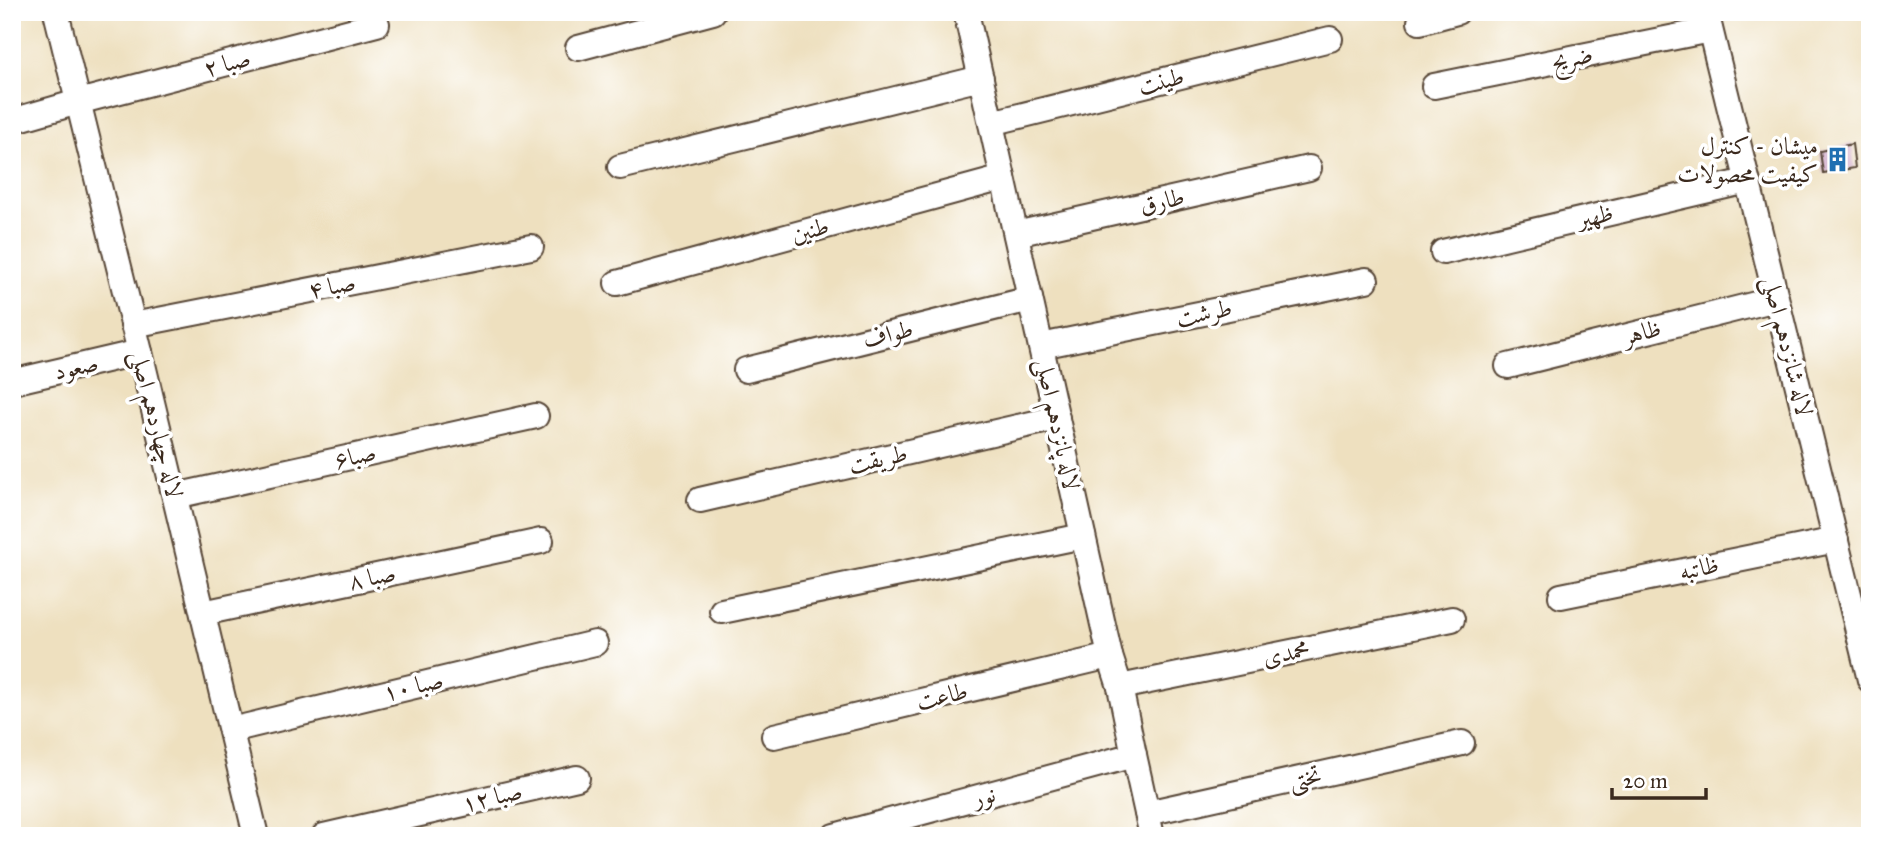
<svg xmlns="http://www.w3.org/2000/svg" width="1882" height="848" font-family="'IM FELL Great Primer',Amiri,serif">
<rect width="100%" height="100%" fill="#fff"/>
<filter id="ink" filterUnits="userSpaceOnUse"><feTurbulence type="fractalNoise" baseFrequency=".0143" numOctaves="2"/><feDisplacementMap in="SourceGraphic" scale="14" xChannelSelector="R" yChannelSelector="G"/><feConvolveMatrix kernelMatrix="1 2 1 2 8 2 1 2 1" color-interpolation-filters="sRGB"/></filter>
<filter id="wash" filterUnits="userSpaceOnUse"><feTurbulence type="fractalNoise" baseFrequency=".00686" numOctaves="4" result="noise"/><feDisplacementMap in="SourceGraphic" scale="28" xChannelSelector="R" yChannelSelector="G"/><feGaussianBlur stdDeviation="1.57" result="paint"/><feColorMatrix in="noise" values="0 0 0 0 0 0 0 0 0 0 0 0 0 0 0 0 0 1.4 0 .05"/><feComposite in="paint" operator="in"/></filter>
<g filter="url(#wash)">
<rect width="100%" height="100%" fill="#eee0bf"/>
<g id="blocks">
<polygon fill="#cea5c6" points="1852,144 1855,168 1823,173 1820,151"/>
</g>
</g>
<g filter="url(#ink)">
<use href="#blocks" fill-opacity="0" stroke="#564536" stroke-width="2"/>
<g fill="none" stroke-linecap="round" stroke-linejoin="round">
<defs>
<g id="minor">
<polyline points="56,12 140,352 256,836"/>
<polyline points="966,12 1110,656 1120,687 1134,755 1152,836"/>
<polyline points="1706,12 1870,680"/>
<polyline points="1420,22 1457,12"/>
<polyline points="578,48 713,12"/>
<polyline points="1434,86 1710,30"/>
<polyline points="12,121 78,102 377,24"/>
<polyline points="991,123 1330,39"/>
<polyline points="620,167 981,78"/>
<polyline points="1016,234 1309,168"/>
<polyline points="1443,252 1747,181"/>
<polyline points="617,283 1003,178"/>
<polyline points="133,325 531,247"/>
<polyline points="1041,346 1366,280"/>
<polyline points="1508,366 1776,299"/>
<polyline points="746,370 1030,299"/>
<polyline points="12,382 140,352"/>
<polyline points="175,496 536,416"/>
<polyline points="700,500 1057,418"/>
<polyline points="1561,596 1836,540"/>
<polyline points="722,611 1083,536"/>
<polyline points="203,613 541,541"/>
<polyline points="1120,687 1452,619"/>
<polyline points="231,730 595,643"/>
<polyline points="774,736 1110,656"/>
<polyline points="1147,813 1462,743"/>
<polyline points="324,836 577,778"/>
<polyline points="834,836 1134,755"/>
</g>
</defs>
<use href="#minor" stroke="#564536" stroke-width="28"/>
<use href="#minor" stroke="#fff" stroke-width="24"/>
</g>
</g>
<defs>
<symbol id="building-bare" viewBox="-9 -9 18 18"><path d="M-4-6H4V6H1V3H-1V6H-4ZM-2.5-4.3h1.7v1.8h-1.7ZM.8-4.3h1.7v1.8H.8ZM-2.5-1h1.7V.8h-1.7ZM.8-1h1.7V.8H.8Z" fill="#1f6fb2" stroke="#fff" stroke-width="2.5" paint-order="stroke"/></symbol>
</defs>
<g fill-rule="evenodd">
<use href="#building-bare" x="1820" y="142" width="35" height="35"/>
</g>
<g text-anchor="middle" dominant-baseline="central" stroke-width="7" stroke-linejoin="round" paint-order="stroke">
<g font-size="24" fill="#3b2a1e" stroke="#fff">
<text transform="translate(1572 58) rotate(-11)">ضریح</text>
<text transform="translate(227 63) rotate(-15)">صبا ۲</text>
<text transform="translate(1161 81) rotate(-14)">طینت</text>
<text transform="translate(1162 201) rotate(-13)">طارق</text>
<text transform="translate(1595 216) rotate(-13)">ظهیر</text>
<text transform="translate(810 230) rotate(-15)">طنین</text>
<text transform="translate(332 286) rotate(-11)">صبا ۴</text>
<text transform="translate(1204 313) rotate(-12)">طرشت</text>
<text transform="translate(1642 332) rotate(-14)">ظاهر</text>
<text transform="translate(888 334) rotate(-14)">طواف</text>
<text transform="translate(1788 346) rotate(76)">لاله شانزدهم اصلی</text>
<text transform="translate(76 367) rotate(-13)">صعود</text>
<text transform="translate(157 424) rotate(76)">لاله چهاردهم اصلی</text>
<text transform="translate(1058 424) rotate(78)">لاله پانزدهم اصلی</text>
<text transform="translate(355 456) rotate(-13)">صبا۶</text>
<text transform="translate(878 459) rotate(-13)">طریقت</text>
<text transform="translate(1699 568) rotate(-12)">ظاتبه</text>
<text transform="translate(372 577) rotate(-12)">صبا ۸</text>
<text transform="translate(1286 653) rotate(-12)">محمدی</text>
<text transform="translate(413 686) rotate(-13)">صبا ۱۰</text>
<text transform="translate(942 696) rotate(-13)">طاعت</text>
<text transform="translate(1305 778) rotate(-13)">تختی</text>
<text transform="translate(984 796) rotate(-15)">نور</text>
<text transform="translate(492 797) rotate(-13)">صبا ۱۲</text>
</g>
<g font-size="24" fill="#3b2a1e" stroke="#fff" text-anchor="end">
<text x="1818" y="146">میشان - کنترل<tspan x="1818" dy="28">کیفیت محصولات</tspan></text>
</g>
</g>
<rect width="1882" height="848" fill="none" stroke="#fff" stroke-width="42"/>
<path d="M1612 788v10h94v-10" fill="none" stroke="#3b2a1e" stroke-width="3.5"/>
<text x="1623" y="788" font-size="21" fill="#3b2a1e" stroke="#ffffff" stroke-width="5" paint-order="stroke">20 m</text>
</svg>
